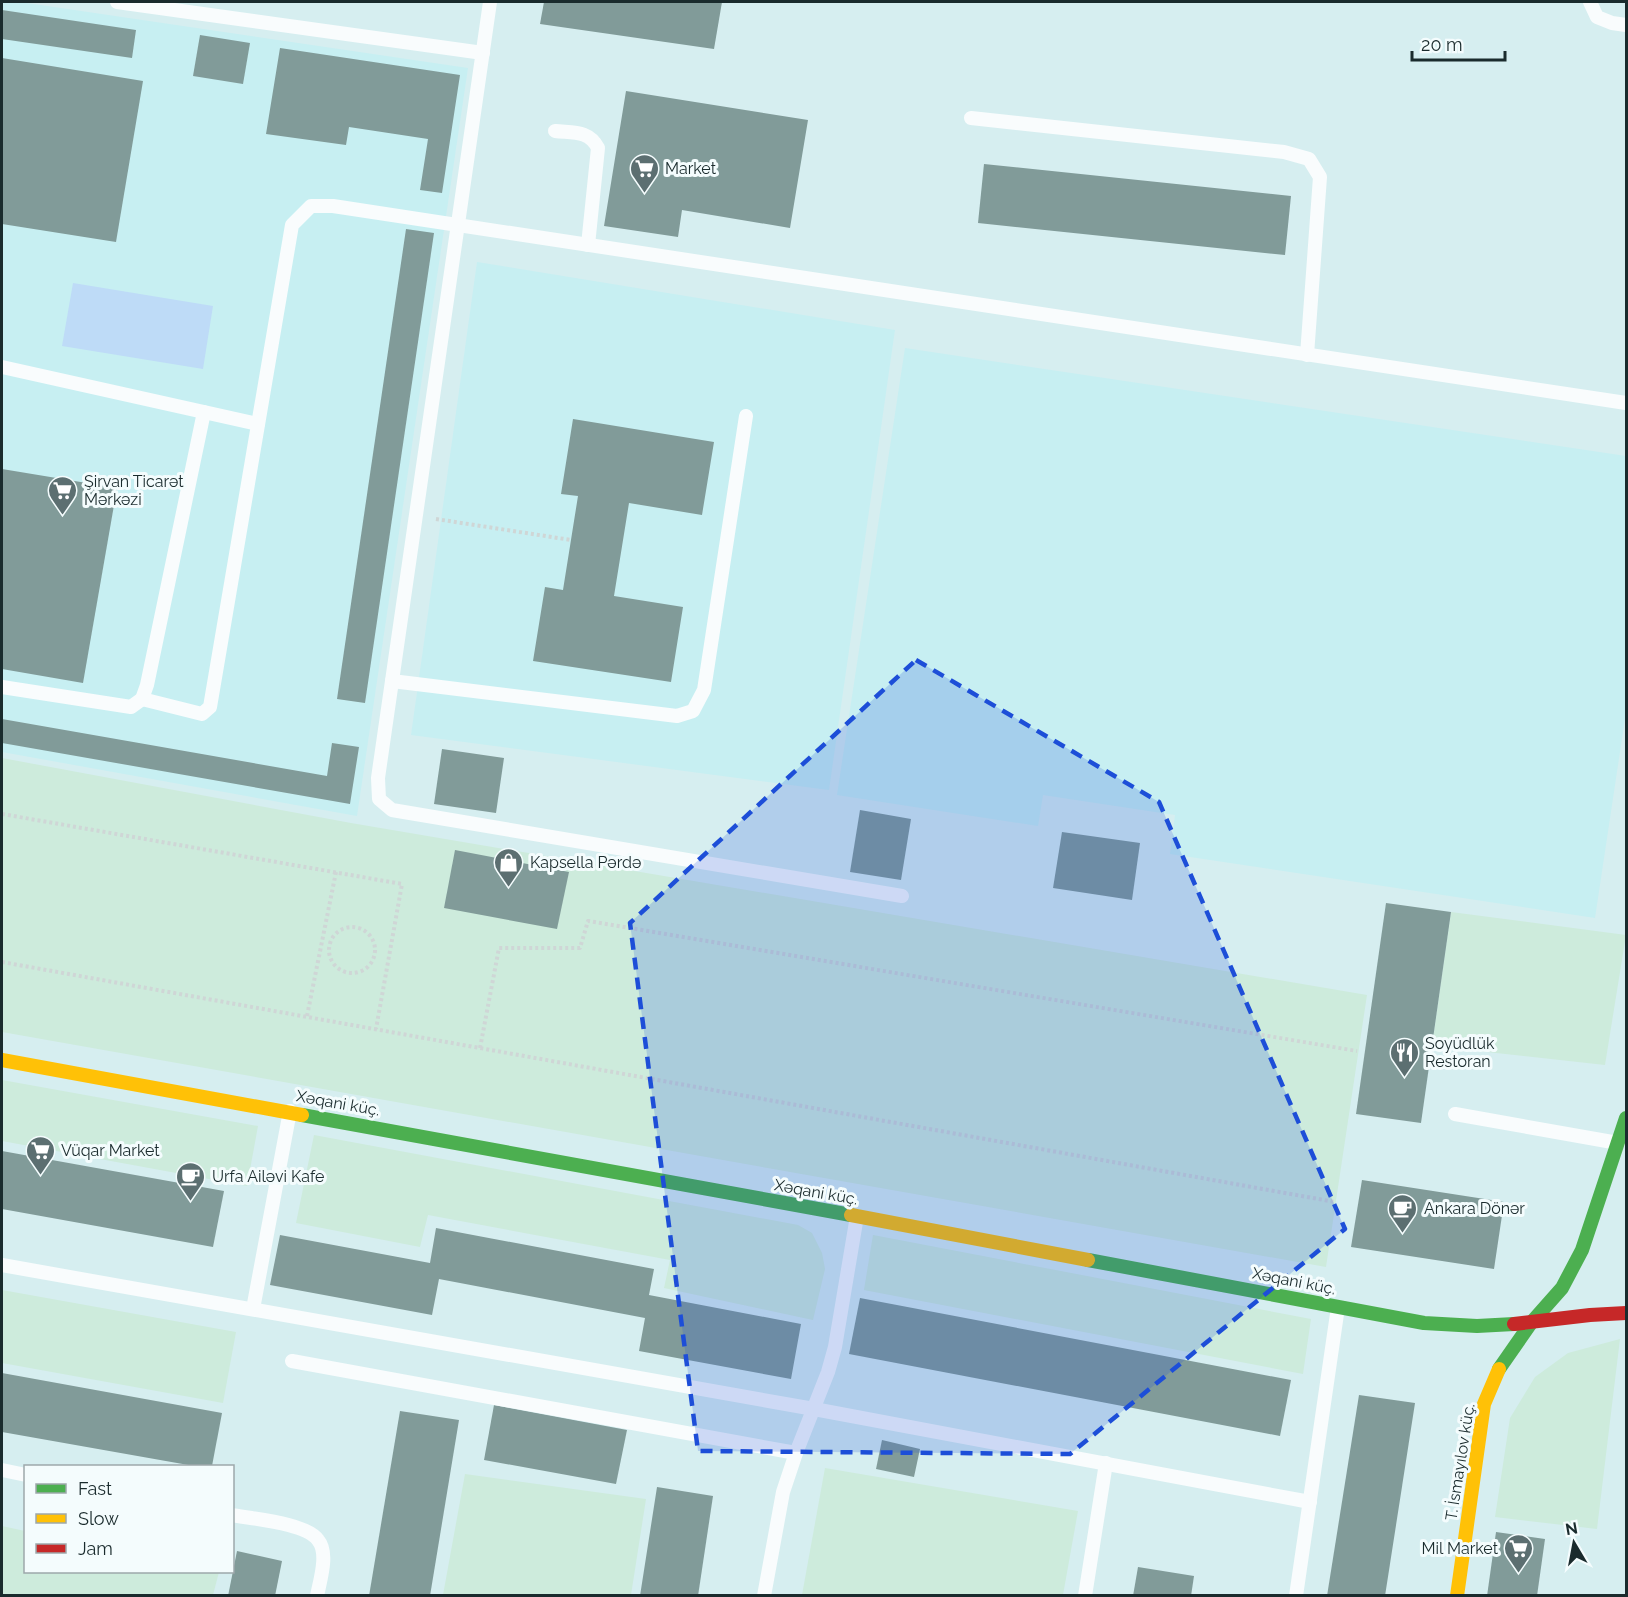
<svg xmlns="http://www.w3.org/2000/svg" width="1628" height="1597" font-family="Raleway,sans-serif">
<rect width="100%" height="100%" fill="#d6eef0"/>
<g fill="#c7eff2">
<polygon points="2,2 20,2 468,68 357,816 2,752"/>
<polygon points="477,262 895,330 829,790 411,735"/>
<polygon points="905,348 1626,456 1626,712 1595,918 1170,854 1175,815 1043,795 1038,826 837,795"/>
</g>
<g fill="#cdebdc">
<polygon points="2,758 351,823 1367,995 1326,1267 2,1032"/>
<polygon points="1451,912 1626,935 1605,1065 1432,1046"/>
<polygon points="2,1080 258,1126 247,1186 2,1141"/>
<polygon points="314,1135 798,1225 812,1233 822,1253 825,1269 813,1320 664,1288 670,1260 428,1215 420,1247 296,1223"/>
<polygon points="873,1235 1311,1319 1303,1374 864,1290"/>
<polygon points="2,1290 236,1332 223,1403 2,1363"/>
<polygon points="1620,1339 1597,1529 1495,1517 1510,1418 1535,1377 1568,1353"/>
<polygon points="825,1468 1078,1511 1063,1595 802,1595"/>
<polygon points="465,1474 646,1499 631,1595 443,1595"/>
<polygon points="2,1526 25,1531 26,1572 219,1572 213,1595 2,1595"/>
</g>
<polygon fill="#bedbf7" points="73,283 213,306 203,369 62,346"/>
<g fill="#819b99">
<polygon points="544,2 722,2 714,49 540,24"/>
<polygon points="2,10 136,30 132,58 2,39"/>
<polygon points="200,35 250,43 243,84 193,76"/>
<polygon points="280,48 460,75 442,193 420,190 428,139 349,127 346,145 266,134"/>
<polygon points="2,58 143,81 116,242 2,224"/>
<polygon points="626,91 808,120 790,228 682,210 678,237 604,226"/>
<polygon points="984,164 1291,196 1285,255 978,223"/>
<polygon points="406,229 434,233 365,703 337,699"/>
<polygon points="573,419 714,442 702,515 629,503 614,596 683,607 671,682 533,661 545,587 563,590 578,496 561,494"/>
<polygon points="2,469 117,488 83,683 2,669"/>
<polygon points="2,719 327,776 332,743 359,747 350,804 2,743"/>
<polygon points="442,749 504,758 496,813 434,804"/>
<polygon points="860,810 911,819 901,880 850,872"/>
<polygon points="1062,832 1140,843 1132,900 1053,888"/>
<polygon points="455,850 569,872 557,929 444,908"/>
<polygon points="1386,903 1451,912 1421,1123 1356,1114"/>
<polygon points="2,1151 224,1191 213,1247 2,1209"/>
<polygon points="1362,1180 1504,1202 1494,1269 1351,1247"/>
<polygon points="436,1228 654,1269 649,1295 801,1324 791,1379 639,1351 645,1318 439,1279 432,1315 270,1285 280,1235 430,1263"/>
<polygon points="860,1298 1291,1380 1280,1436 849,1354"/>
<polygon points="2,1373 222,1413 212,1466 194,1466 2,1432"/>
<polygon points="1359,1395 1415,1403 1385,1596 1327,1596"/>
<polygon points="494,1405 627,1430 616,1484 484,1460"/>
<polygon points="400,1411 459,1420 430,1596 369,1596"/>
<polygon points="882,1440 920,1449 914,1477 876,1469"/>
<polygon points="657,1487 713,1496 698,1596 640,1596"/>
<polygon points="1496,1532 1545,1539 1537,1596 1487,1596"/>
<polygon points="237,1551 282,1561 275,1596 228,1596"/>
<polygon points="1138,1567 1194,1576 1191,1596 1133,1596"/>
</g>
<g fill="none" stroke-linecap="round" stroke-linejoin="round">
<g stroke="#cfd6d6" stroke-width="4" stroke-dasharray="3 3" stroke-linecap="butt">
<polyline points="436,519 571,540"/>
<polyline points="2,814 402,884 376,1029"/>
<circle cx="352" cy="950" r="23"/>
<polyline points="2,962 1335,1202"/>
<polyline points="307,1016 336,872"/>
<polyline points="480,1048 499,948 580,948 588,921 1357,1051"/>
</g>
<g stroke="#f9fcfd" stroke-width="14">
<polyline points="117,2 483,53"/>
<polyline points="490,2 378,778 379,799 392,810 902,896"/>
<polyline points="1590,2 1597,17 1612,23 1626,25"/>
<polyline points="971,118 1284,152 1309,159 1320,177 1307,355"/>
<path d="M 555,131 C 573,133 589,130 598,148 L 588,245"/>
<polyline points="2,367 258,424"/>
<polyline points="392,681 677,716 693,711 704,690 746,416"/>
<polyline points="2,687 131,707 142,699 147,685 204,412"/>
<polyline points="142,699 202,714 210,707 292,225 311,206 333,206 1626,403"/>
<polyline points="1455,1114 1618,1143"/>
<polyline points="2,1265 814,1409 1310,1502"/>
<polyline points="253,1309 290,1111"/>
<polyline points="292,1361 796,1453"/>
<polyline points="2,1470 26,1475"/>
<path d="M 232,1515 C 253,1519 306,1523 318,1540 C 329,1553 320,1580 317,1596"/>
<polyline points="764,1596 783,1492 796,1453 828,1372 835,1347 857,1216"/>
<polyline points="1085,1596 1106,1463"/>
<polyline points="1296,1596 1338,1307"/>
</g>
<g stroke="#4caf50" stroke-width="14">
<polyline points="302,1115 851,1215"/>
<polyline points="1088,1260 1424,1323 1477,1326 1514,1324"/>
<polyline points="1499,1369 1531,1323 1562,1288 1582,1250 1626,1118"/>
</g>
<g stroke="#ffc107" stroke-width="14">
<polyline points="2,1060 302,1115"/>
<polyline points="851,1215 1088,1260"/>
<polyline points="1457,1596 1484,1404 1499,1369"/>
</g>
<polyline stroke="#c62828" stroke-width="14" points="1514,1324 1590,1315 1626,1313"/>
</g>
<path fill="#1d4ed8" fill-opacity="0.2" stroke="#1d4ed8" stroke-width="4.5" stroke-dasharray="12 8" stroke-linejoin="round" d="M 916,660 L 1159,802 L 1345,1229 L 1070,1454 L 698,1451 L 630,923 Z"/>
<defs>
<symbol id="supermarket-pin" viewBox="-11 -11 22 30"><path d="M0 17L-7.5 6A9.5 9.5 0 1 1 7.5 6Z" fill="#5c6f71" stroke="#f4fcfd"/><path d="M-6-5.5h2.5l.6 2H6L4.5 2H-2.5L-4.4-4H-6ZM-1.5 3.2a1.3 1.3 0 1 0 .1 0ZM3 3.2a1.3 1.3 0 1 0 .1 0Z" fill="#fff"/></symbol>
<symbol id="shop-pin" viewBox="-11 -11 22 30"><path d="M0 17L-7.5 6A9.5 9.5 0 1 1 7.5 6Z" fill="#5c6f71" stroke="#f4fcfd"/><path d="M-5-2.5h2.3a2.7 3.5 0 0 1 5.4 0H5L5.5 6h-11ZM-1.5-2.5h3a1.5 2.3 0 0 0-3 0Z" fill="#fff"/></symbol>
<symbol id="restaurant-pin" viewBox="-11 -11 22 30"><path d="M0 17L-7.5 6A9.5 9.5 0 1 1 7.5 6Z" fill="#5c6f71" stroke="#f4fcfd"/><path d="M-5-6h1v4h1v-4h1v4h1v-4h1v5L-1.5 .5V6h-2V.5L-5-1ZM5-6V6H3V1.5H1.5Q1.5-4 5-6Z" fill="#fff"/></symbol>
<symbol id="cafe-pin" viewBox="-11 -11 22 30"><path d="M0 17L-7.5 6A9.5 9.5 0 1 1 7.5 6Z" fill="#5c6f71" stroke="#f4fcfd"/><path d="M-5.5-4.5H6V0H3Q3 3.5 0 3.5H-2.5Q-5.5 3.5-5.5 0ZM3-3.2v2h1.7v-2ZM-6 4.5H4V6H-6Z" fill="#fff"/></symbol>
</defs>
<g fill-rule="evenodd">
<use href="#supermarket-pin" x="628" y="152" width="33" height="45"/>
<use href="#supermarket-pin" x="46" y="474" width="33" height="45"/>
<use href="#shop-pin" x="492" y="846" width="33" height="45"/>
<use href="#restaurant-pin" x="1388" y="1036" width="33" height="45"/>
<use href="#supermarket-pin" x="24" y="1134" width="33" height="45"/>
<use href="#cafe-pin" x="174" y="1160" width="33" height="45"/>
<use href="#cafe-pin" x="1386" y="1192" width="33" height="45"/>
<use href="#supermarket-pin" x="1502" y="1532" width="33" height="45"/>
</g>
<g text-anchor="middle" dominant-baseline="central" stroke-width="6" stroke-linejoin="round" paint-order="stroke">
<g font-size="16" fill="#1a2b2d" stroke="#f4fcfd" text-anchor="start">
<text x="665" y="168">Market</text>
<text x="84" y="481">Şirvan Ticarət<tspan x="84" dy="18">Mərkəzi</tspan></text>
<text x="530" y="862">Kapsella Pərdə</text>
<text x="1425" y="1043">Soyüdlük<tspan x="1425" dy="18">Restoran</tspan></text>
<text x="61" y="1150">Vüqar Market</text>
<text x="212" y="1176">Urfa Ailəvi Kafe</text>
<text x="1424" y="1208">Ankara Dönər</text>
<text x="1498" y="1548" text-anchor="end">Mil Market</text>
</g>
<g font-size="16" fill="#1a2b2d" stroke="#f4fcfd">
<text transform="translate(338 1103) rotate(10)">Xəqani küç.</text>
<text transform="translate(816 1192) rotate(10)">Xəqani küç.</text>
<text transform="translate(1294 1281) rotate(11)">Xəqani küç.</text>
<text transform="translate(1460 1462) rotate(-81)">T. İsmayılov küç.</text>
</g>
</g>
<rect width="1628" height="1597" fill="none" stroke="#1a2b2d" stroke-width="6"/>
<rect x="24" y="1465" width="210" height="108" fill="#f4fcfd" stroke="#9da8aa" stroke-width="1.5"/>
<rect x="36" y="1484" width="30" height="9" fill="#4caf50" stroke="#9da8aa" stroke-width="1.5"/>
<text x="78" y="1495" font-size="18" fill="#1a2b2d">Fast</text>
<rect x="36" y="1514" width="30" height="9" fill="#ffc107" stroke="#9da8aa" stroke-width="1.5"/>
<text x="78" y="1525" font-size="18" fill="#1a2b2d">Slow</text>
<rect x="36" y="1544" width="30" height="9" fill="#c62828" stroke="#9da8aa" stroke-width="1.5"/>
<text x="78" y="1555" font-size="18" fill="#1a2b2d">Jam</text>
<g transform="translate(1574 1543) rotate(350)" stroke="#f4fcfd" stroke-width="4.5" paint-order="stroke">
<path d="M0-4.5L10 22L0 15L-10 22Z" fill="#1a2b2d"/>
<text y="-9" font-size="16" font-weight="bold" text-anchor="middle" fill="#1a2b2d">N</text>
</g>
<path d="M1412 51v9h93v-9" fill="none" stroke="#1a2b2d" stroke-width="3"/>
<text x="1421" y="51" font-size="18" fill="#1a2b2d" stroke="#f4fcfd" stroke-width="4.5" paint-order="stroke">20 m</text>
</svg>
